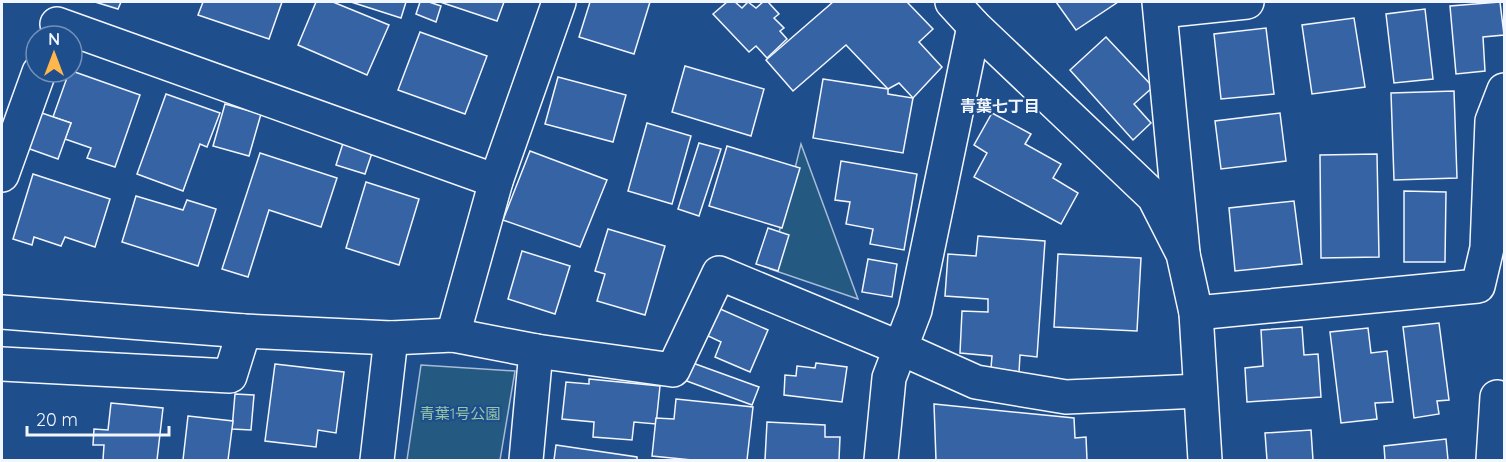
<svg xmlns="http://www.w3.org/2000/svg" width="1506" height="462" font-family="Quicksand,'Noto Sans JP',sans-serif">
<rect width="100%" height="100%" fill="#1f4e8c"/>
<g fill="#245a82" stroke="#a8bbd7" stroke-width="1.5">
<polygon points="801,144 858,299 770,269"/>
<polygon points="421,365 515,371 500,460 407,460"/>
</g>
<g fill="#3563a3" stroke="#f2f6ff" stroke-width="1.5">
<polygon points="95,2 121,2 118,9"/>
<polygon points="203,2 282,2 269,39 198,15"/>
<polygon points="316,2 333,2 389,25 367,75 298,45"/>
<polygon points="351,2 406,2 401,18"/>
<polygon points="420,2 429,2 441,6 436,22 416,14"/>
<polygon points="440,2 504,2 497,21"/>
<polygon points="590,2 650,2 634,54 579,37"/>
<polygon points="727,2 735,2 742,8 748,2 756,8 763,2 768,2 779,14 774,18 784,28 780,31 787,39 767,58 756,46 749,52 713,14"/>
<polygon points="833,2 907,2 933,29 919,42 942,67 913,98 899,83 888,89 846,45 793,91 766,60"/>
<polygon points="1056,2 1118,2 1076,30"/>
<polygon points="1500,2 1504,35 1483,37 1485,71 1456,74 1450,6"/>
<polygon points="1425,9 1433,79 1394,83 1386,14"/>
<polygon points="1354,18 1365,87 1312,94 1302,25"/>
<polygon points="1266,28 1274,94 1221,99 1214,34"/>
<polygon points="420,32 487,56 465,114 398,90"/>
<polygon points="1106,37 1153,87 1134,104 1151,123 1133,140 1070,70"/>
<polygon points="685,66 764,89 751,136 672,112"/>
<polygon points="72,71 140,95 115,167 87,158 91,148 65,139 71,123 53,117 69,72"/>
<polygon points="558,77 626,95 613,142 545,124"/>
<polygon points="823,79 888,89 888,94 913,98 903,153 813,138"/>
<polygon points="1454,91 1457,178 1394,180 1391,93"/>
<polygon points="166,94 220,113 207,147 200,144 183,191 137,174"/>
<polygon points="225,104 261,114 249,156 213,146"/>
<polygon points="39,112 71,123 58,159 27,148"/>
<polygon points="992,113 1031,134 1025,144 1061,164 1053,178 1078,193 1061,224 974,177 987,153 974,145"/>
<polygon points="1280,113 1286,161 1221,169 1215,121"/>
<polygon points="647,123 691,136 672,204 628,191"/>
<polygon points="345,137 374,147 365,174 336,165"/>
<polygon points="699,143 721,149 699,216 678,209"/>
<polygon points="727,146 800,168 782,228 709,206"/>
<polygon points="530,151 607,180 580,247 503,220"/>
<polygon points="260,153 337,178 321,227 269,210 248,277 222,269"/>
<polygon points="1377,154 1379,257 1321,258 1320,155"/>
<polygon points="841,161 917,174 904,250 870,244 873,229 846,224 850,202 835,200"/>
<polygon points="33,174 110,199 95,247 65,237 61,246 34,237 32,245 13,239"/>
<polygon points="366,182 419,199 399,265 346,248"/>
<polygon points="1404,191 1446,192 1445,262 1404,262"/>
<polygon points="136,196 183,210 187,200 216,209 198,266 122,242"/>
<polygon points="1294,201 1302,264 1235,271 1229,208"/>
<polygon points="768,228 789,235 778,271 756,264"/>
<polygon points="608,229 665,246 645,315 597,301 605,274 595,271"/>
<polygon points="978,236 1045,241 1037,357 1020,355 1019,372 991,368 992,356 960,353 962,311 988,312 988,299 945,296 948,254 976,256"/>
<polygon points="522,251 570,266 555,314 508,299"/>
<polygon points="1058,254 1141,258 1137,331 1054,327"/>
<polygon points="868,259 897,264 892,297 862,292"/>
<polygon points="718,308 768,330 750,372 715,357 721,342 706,335"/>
<polygon points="1439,323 1449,400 1437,401 1439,414 1414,418 1403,327"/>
<polygon points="1302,327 1304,355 1318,354 1321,397 1247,402 1245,368 1263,366 1261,330"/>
<polygon points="1368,328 1371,353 1387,351 1393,402 1375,403 1377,419 1341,423 1330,332"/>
<polygon points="690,362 759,387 752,405 684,380"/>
<polygon points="816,363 847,367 842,402 784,395 785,375 796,376 797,366 815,368"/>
<polygon points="275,364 344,372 336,433 318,430 316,447 265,441"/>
<polygon points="589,379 660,386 656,424 634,422 632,440 593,437 594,422 562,419 566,382 589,384"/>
<polygon points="235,394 254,395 251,430 232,429"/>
<polygon points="676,399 753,407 747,460 692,460 652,456 656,418 674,419"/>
<polygon points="111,403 163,408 157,460 103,460 104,445 93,445 94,429 108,430"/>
<polygon points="934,404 1074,418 1075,438 1086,437 1087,460 936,460"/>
<polygon points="188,416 233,421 228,460 183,460"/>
<polygon points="767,422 825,425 825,437 840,437 839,460 765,460"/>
<polygon points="1311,430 1313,460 1267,460 1265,433"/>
<polygon points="1446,439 1448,460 1385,460 1384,446"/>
<polygon points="556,445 637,457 637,460 554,460"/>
</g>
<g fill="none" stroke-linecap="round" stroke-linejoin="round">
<defs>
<g id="minor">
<polyline points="1159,2 1183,253"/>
<polyline points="1161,11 1247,2"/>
<polyline points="57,24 496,181"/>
<polyline points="2,175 39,72"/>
<polyline points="2,312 244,331 391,338 453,335 536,351 673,370 719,273 900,348 976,382 1066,397 1200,391"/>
<polyline points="1196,313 1478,286 1487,248 1492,121 1504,90"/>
<polyline points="453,335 496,181 559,2"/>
<polyline points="2,364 230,376 244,331"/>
<polyline points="377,460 391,338"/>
<polyline points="526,460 536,351"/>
<polyline points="881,460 889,378 915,310 974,26"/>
<polyline points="1493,460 1497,397"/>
</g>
<polyline id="tertiary" points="952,2 974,26 1154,197 1183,254 1196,313 1205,460"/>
</defs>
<use href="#minor" stroke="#f2f6ff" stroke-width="36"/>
<use href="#tertiary" stroke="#f2f6ff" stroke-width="36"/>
<use href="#minor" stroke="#1f4e8c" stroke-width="33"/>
<use href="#tertiary" stroke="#1f4e8c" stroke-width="33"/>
</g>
<g text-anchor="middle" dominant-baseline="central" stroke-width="4.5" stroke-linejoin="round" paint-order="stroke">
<g font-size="15" fill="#97c8a6" stroke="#1f4e8c">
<text x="460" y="413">青葉1号公園</text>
</g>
<g font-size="16" font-weight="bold" fill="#f2f6ff" stroke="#1f4e8c">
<text x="1000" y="106">青葉七丁目</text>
</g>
</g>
<rect width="1506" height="462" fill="none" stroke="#f2f6ff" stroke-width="6"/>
<g transform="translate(54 54)"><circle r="28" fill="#1f4e8c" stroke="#7391ba" stroke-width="1.5"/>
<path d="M0-4.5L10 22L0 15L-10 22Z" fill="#ffb74d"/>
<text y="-9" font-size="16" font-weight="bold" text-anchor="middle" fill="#f2f6ff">N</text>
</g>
<path d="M27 426v9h142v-9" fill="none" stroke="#f2f6ff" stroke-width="3"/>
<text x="36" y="426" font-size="18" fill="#f2f6ff" stroke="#1f4e8c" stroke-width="4.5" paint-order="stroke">20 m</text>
</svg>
